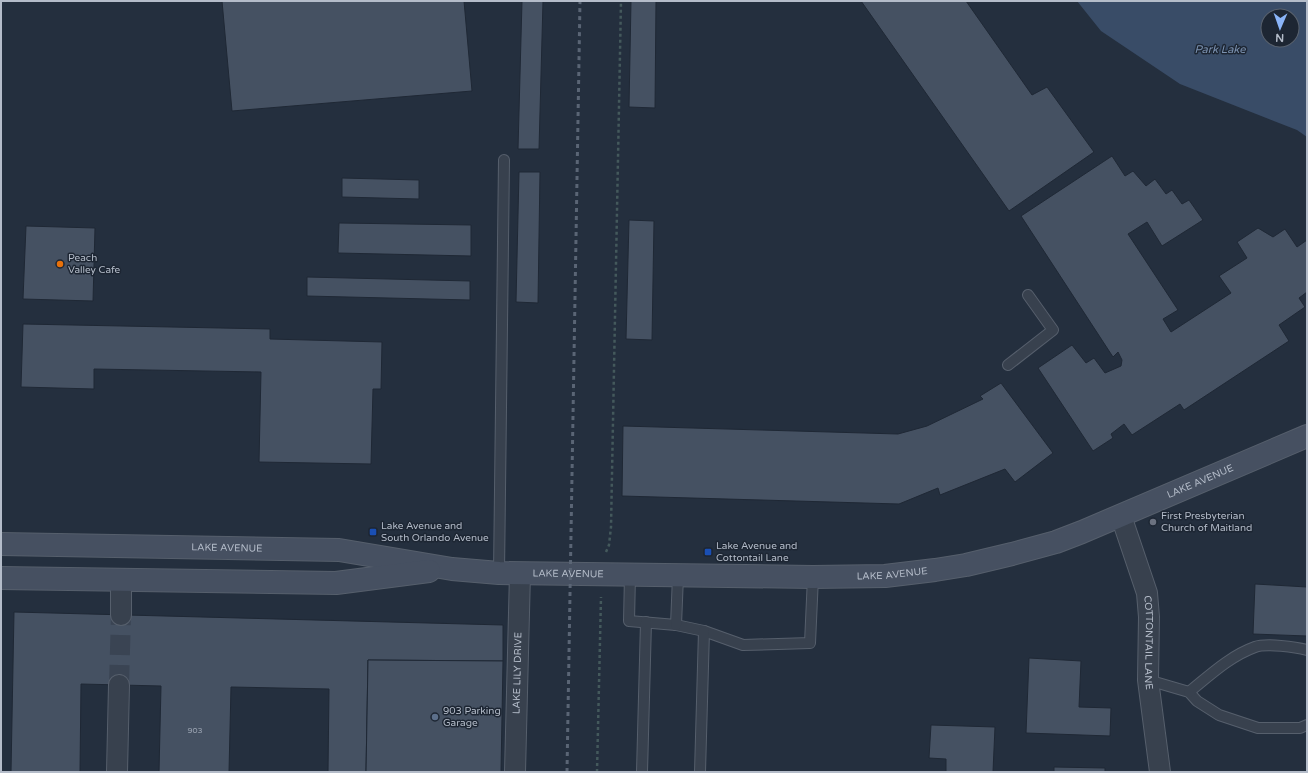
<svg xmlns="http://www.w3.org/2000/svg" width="1308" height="773" font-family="'Varela Round',sans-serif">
<rect width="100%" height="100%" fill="#242f3e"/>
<path fill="#394c67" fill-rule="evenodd" d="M 1077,1 L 1307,1 L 1307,137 L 1297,130 L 1180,84 L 1101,31 ZM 1268,16 L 1292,16 L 1292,40 L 1268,40 Z"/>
<g fill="#455162" stroke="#1f2835">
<polygon points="222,1 464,1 472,91 232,111"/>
<polygon points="522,1 543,1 539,149 518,149"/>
<polygon points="631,1 656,1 655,108 629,107"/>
<polygon points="861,1 966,1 1032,95 1047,87 1094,152 1009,211"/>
<polygon points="1112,156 1125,176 1133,171 1146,186 1155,179 1166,194 1172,190 1182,204 1189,200 1203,220 1162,246 1147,222 1128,234 1178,310 1163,319 1171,332 1231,293 1219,276 1247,258 1237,242 1258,228 1273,237 1285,229 1297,247 1307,240 1307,292 1299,298 1305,307 1279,325 1289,341 1184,410 1180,404 1132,435 1124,424 1111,434 1113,438 1093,451 1038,368 1072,345 1086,363 1094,358 1105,373 1121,366 1122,360 1118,352 1113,357 1021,216"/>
<polygon points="519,172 540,172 538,303 516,302"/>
<polygon points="342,178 419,180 419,199 342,197"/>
<polygon points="629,220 654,221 652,340 626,339"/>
<polygon points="339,223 471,225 471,256 338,253"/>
<polygon points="26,226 95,228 93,301 23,299"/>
<polygon points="307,277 470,281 470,300 307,296"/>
<polygon points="23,324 270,329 270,339 382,342 381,389 373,389 371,464 259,462 261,372 94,369 94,389 21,387"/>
<polygon points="1001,383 1053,453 1015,482 1005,469 940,495 938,488 899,504 622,496 623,426 898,434 927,426 983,399 980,396"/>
<polygon points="1255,584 1307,587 1307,636 1253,634"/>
<polygon points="14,612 503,625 503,661 368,660 366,772 328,772 329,689 231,687 229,772 159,772 161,686 81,684 80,772 11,772"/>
<polygon points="1029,658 1081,661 1079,707 1111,708 1110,736 1026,733"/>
<polygon points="368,660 503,661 501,772 366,772"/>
<polygon points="931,725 995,727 993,772 946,772 946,759 929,758"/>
<polygon points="1054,767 1105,768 1105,772 1054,772"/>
</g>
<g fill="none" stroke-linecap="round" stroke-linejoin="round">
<polyline stroke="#3a4453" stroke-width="20" stroke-dasharray="20 10" stroke-linecap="butt" points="119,685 121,615"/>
<defs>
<g id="service">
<polyline points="1008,365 1053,330 1028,295"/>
<polyline points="499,573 504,160"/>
<polyline points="630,575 629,621 676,625 704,631 743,645 810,643 813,577"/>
<polyline points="676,625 678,576"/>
<polyline points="1148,680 1189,692 1197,701 1219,715 1258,728 1300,728 1307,725"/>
<path d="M 1189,692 C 1210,675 1230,656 1255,647 C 1266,643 1296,647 1307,650"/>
<polyline points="642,772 646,622"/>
<polyline points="700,772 704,631"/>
</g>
<g id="minor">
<path id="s1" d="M 1121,516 L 1147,593 L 1149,617 L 1148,680 L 1160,772"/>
<polyline points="121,580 121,615"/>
<polyline points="117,772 119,685"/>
<path id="s2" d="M 515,772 L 520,573"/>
</g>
<g id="secondary">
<path id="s3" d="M 1,544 L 339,550 L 452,569 L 499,573 L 813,577 L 885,576 L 935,570 L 966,565 L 1012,554 L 1056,542 L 1082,532 L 1307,436"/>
<polyline points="1,578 336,583 429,571"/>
</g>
</defs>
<use href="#service" stroke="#565f6c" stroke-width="12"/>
<use href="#minor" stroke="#565f6c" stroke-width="22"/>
<use href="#secondary" stroke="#565f6c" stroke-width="24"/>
<g stroke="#44595c" stroke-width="2.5" stroke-dasharray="3 3" stroke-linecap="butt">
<polyline points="606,552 609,545 611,527 621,1"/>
<polyline points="597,772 601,597"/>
</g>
<use href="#service" stroke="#38414e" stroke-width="10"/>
<use href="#minor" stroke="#38414e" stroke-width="20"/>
<use href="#secondary" stroke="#465061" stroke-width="22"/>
<polyline stroke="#5a6575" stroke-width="3" stroke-dasharray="4 4" stroke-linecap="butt" points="567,772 580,1"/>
</g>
<circle fill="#e8710a" stroke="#1d2633" stroke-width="1.5" cx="60" cy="264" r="4"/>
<circle fill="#6b7280" stroke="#1d2633" stroke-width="1.5" cx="1153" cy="522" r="4"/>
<g fill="#1a4fb4" stroke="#1d2633" stroke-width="1.5">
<rect x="369" y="528" width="8" height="8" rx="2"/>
<rect x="704" y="548" width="8" height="8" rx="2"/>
</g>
<circle fill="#5c6f8a" stroke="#1d2633" stroke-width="1.5" cx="435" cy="717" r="4"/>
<g text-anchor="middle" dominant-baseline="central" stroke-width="3" stroke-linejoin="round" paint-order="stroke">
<g font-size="8" fill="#98a1af">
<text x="195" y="730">903</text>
</g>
<g font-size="10" fill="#b4bcc9" stroke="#1d2633" text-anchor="start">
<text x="68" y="258">Peach<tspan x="68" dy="12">Valley Cafe</tspan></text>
<text x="1161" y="516">First Presbyterian<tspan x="1161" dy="12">Church of Maitland</tspan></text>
<text x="381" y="526">Lake Avenue and<tspan x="381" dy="12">South Orlando Avenue</tspan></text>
<text x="716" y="546">Lake Avenue and<tspan x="716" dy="12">Cottontail Lane</tspan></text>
<text x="443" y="711">903 Parking<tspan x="443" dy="12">Garage</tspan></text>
</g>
<g font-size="10" fill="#b4bcc9" stroke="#1d2633">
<text stroke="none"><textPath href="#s3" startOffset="1217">LAKE AVENUE</textPath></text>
<text stroke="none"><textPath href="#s3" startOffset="226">LAKE AVENUE</textPath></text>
<text stroke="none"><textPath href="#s3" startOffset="569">LAKE AVENUE</textPath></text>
<text stroke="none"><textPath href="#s3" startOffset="893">LAKE AVENUE</textPath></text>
<text stroke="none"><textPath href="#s1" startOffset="131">COTTONTAIL LANE</textPath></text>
<text stroke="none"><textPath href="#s2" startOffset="99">LAKE LILY DRIVE</textPath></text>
</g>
<g font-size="11" font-style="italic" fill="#7c92b1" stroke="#1d2633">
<text x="1220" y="49">Park Lake</text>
</g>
</g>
<rect width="1308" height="773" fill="none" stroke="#b4bcc9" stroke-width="4"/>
<g transform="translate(1280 28) rotate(182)"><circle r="19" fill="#1d2633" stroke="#59626f"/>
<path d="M0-3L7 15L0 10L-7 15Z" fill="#8ab4f8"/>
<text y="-6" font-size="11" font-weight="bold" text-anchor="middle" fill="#b4bcc9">N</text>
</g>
</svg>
